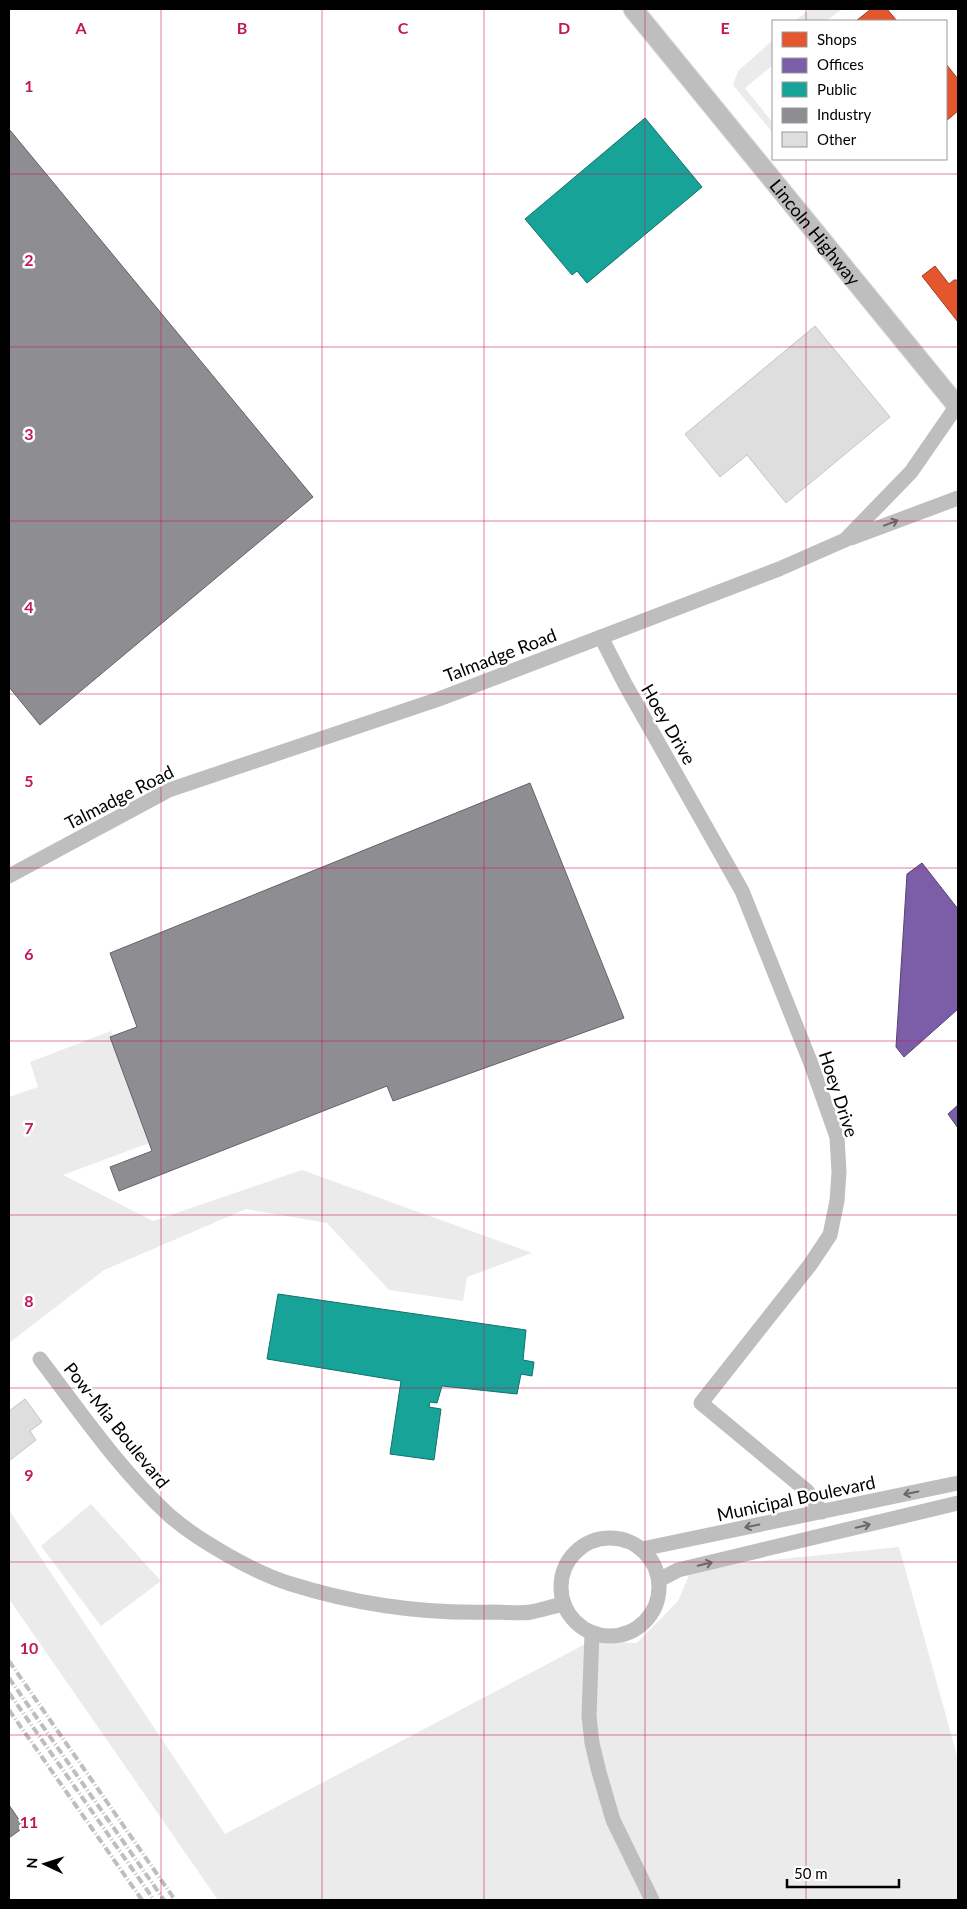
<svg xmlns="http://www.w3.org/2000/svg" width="967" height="1909" font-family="Lato,sans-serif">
<rect width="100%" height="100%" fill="#fff"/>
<g fill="#ebebeb">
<polygon points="810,9 842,9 826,21 795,21"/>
<polygon points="773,40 773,65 745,88 773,123 773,133 733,85 738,71"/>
<polygon points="111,1031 152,1142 63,1175 153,1221 302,1170 532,1253 467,1277 463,1301 389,1290 327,1223 246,1209 104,1270 9,1343 9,1097 38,1087 30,1062"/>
<polygon points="91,1504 161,1581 101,1626 41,1546"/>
<polygon points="9,1510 225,1834 591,1641 637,1643 678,1601 692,1568 899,1547 958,1759 958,1900 218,1900 9,1599"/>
</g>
<g fill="#e4572e" stroke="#a03d20">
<polygon points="871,9 887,9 897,21 856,21"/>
<polygon points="946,64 958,79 958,111 946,121"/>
<polygon points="935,266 949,284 954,280 958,280 958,322 922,276"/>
</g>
<g fill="#7b5ea7" stroke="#564275">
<polygon points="922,863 958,909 958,1009 904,1057 896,1047 907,874"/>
<polygon points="958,1105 958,1128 948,1114"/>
</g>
<g fill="#17a398" stroke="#10726a">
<polygon points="645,118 702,187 587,283 577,271 572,275 525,219"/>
<polygon points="278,1294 526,1330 523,1360 534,1362 532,1376 521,1374 517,1394 442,1386 437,1403 430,1402 429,1407 441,1409 434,1460 390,1454 401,1381 267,1359"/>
</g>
<g fill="#8d8d92" stroke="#636366">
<polygon points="9,129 313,497 40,725 9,687"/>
<polygon points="530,783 624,1018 393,1101 387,1086 119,1191 110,1167 152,1151 110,1037 137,1027 110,953"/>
<polygon points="9,1805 24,1827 9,1838"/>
</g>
<g fill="#dedede" stroke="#c6c6c6">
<polygon points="815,326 890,417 786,503 747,455 720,477 685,434"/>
<polygon points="25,1399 42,1422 30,1431 36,1440 9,1461 9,1411"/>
</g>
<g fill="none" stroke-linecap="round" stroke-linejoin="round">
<defs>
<g id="major">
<path id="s1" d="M 633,9 L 958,407"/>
</g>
</defs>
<use href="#major" stroke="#dbdbdb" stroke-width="21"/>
<g stroke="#bebebe" stroke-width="15">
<polyline points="851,538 958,498"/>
<polyline points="601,637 625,684 742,891 810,1061 837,1137 839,1172 837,1201 830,1235 810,1265 701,1403 807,1491 822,1512"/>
<polyline points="9,876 169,790 439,699 779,569 845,540 911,472 958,404"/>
<path d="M 40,1359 C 81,1413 120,1470 170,1516 C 199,1541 255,1573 291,1584 C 355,1604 426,1614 493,1612 C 505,1612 519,1614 531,1612 C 542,1610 553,1606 564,1604"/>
<circle cx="610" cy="1587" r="49"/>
<polyline points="642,1549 958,1483"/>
<polyline points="659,1580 678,1570 958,1503"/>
<polyline points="592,1633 589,1716 592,1743 599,1772 613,1820 652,1900"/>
</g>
<use href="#major" stroke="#bebebe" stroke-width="19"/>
<g stroke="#bebebe" stroke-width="4" stroke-dasharray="8 2.5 1 2.5" stroke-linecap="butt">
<polyline points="9,1661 175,1900"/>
<polyline points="9,1678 164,1900"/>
<polyline points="9,1693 154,1900"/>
<polyline points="9,1710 142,1900"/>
</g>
</g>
<defs><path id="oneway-shaft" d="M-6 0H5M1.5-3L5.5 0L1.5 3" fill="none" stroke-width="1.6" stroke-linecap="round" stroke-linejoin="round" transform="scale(1.25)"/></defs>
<g stroke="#686868">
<use href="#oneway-shaft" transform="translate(891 523) rotate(-21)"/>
<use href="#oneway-shaft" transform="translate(911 1493) rotate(168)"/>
<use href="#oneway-shaft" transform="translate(752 1526) rotate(168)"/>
<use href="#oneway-shaft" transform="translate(863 1526) rotate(-13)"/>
<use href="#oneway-shaft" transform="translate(705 1564) rotate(-13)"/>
</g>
<path fill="none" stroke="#c2185b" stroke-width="1" stroke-opacity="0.55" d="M 161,9 L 161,1900M 322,9 L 322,1900M 484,9 L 484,1900M 645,9 L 645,1900M 806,9 L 806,21M 806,159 L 806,1900M 9,174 L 958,174M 9,347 L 958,347M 9,521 L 958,521M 9,694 L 958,694M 9,868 L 958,868M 9,1041 L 958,1041M 9,1215 L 958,1215M 9,1388 L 958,1388M 9,1562 L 958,1562M 9,1735 L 958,1735"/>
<g text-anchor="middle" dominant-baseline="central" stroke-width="5" stroke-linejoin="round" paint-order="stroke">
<g font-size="18" fill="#000" stroke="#fff">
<text stroke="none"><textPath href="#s1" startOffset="288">Lincoln Highway</textPath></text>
<text transform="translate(500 655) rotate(-21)">Talmadge Road</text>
<text transform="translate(669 724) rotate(60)">Hoey Drive</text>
<text transform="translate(119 797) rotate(-27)">Talmadge Road</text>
<text transform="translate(839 1094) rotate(72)">Hoey Drive</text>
<text transform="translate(117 1425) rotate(51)">Pow-Mia Boulevard</text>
<text transform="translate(796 1498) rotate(-12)">Municipal Boulevard</text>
</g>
</g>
<g font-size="16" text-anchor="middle" font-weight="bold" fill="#c2185b" stroke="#fff" stroke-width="5" stroke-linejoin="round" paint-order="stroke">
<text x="81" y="34">A</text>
<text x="242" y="34">B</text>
<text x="403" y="34">C</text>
<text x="564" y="34">D</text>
<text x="725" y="34">E</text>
<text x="29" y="92">1</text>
<text x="29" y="266">2</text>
<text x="29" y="440">3</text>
<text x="29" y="613">4</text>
<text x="29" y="787">5</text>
<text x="29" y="960">6</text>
<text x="29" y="1134">7</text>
<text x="29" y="1307">8</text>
<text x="29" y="1481">9</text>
<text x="29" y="1654">10</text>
<text x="29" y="1828">11</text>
</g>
<rect width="967" height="1909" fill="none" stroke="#000000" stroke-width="20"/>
<rect x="772" y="20" width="175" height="140" fill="#ffffff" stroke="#999999"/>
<rect x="782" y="32" width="25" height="15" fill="#e4572e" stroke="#999999"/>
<text x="817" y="45" font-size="15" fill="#000000">Shops</text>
<rect x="782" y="58" width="25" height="15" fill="#7b5ea7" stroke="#999999"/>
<text x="817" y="70" font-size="15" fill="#000000">Offices</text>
<rect x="782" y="82" width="25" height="15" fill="#17a398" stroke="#999999"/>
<text x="817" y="95" font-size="15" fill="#000000">Public</text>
<rect x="782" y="108" width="25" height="15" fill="#8d8d92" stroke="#999999"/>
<text x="817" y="120" font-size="15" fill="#000000">Industry</text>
<rect x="782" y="132" width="25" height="15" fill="#dedede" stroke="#999999"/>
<text x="817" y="145" font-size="15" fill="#000000">Other</text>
<g transform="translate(45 1864) rotate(274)" stroke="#ffffff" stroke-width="4" paint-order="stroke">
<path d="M0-4L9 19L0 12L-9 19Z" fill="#000000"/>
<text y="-8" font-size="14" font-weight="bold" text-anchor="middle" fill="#000000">N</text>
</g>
<path d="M787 1879v8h112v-8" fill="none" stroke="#000000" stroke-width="2.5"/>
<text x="794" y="1879" font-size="15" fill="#000000" stroke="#ffffff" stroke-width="4" paint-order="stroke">50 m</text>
</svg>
